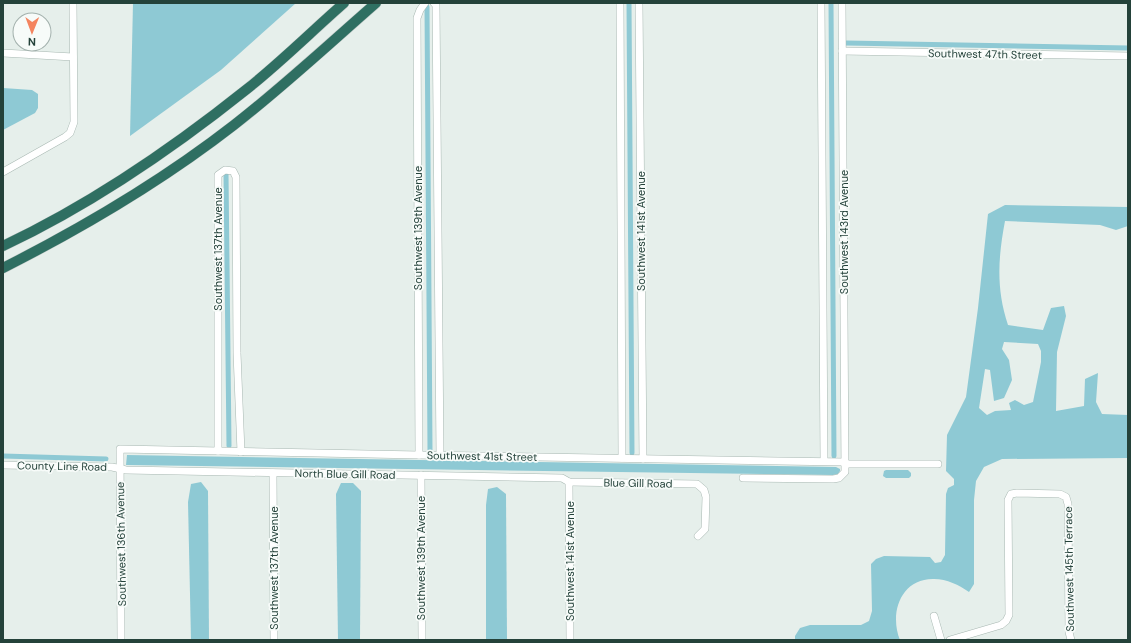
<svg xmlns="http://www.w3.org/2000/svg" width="1131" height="643" font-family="'DM Sans',sans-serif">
<rect width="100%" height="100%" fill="#e6efeb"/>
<g fill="#8ec9d4" fill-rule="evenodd">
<polygon points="133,3 296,3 221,70 130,136"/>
<polygon points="3,88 32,90 38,94 38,108 35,113 3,130"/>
<path d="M 1005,205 L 1128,207 L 1128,226 L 1116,230 L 1100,225 L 1005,221 C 998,258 996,289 1008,325 L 1043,330 L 1051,308 L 1064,306 L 1066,316 L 1057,352 L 1056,411 L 1084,406 L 1085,379 L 1098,373 L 1096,402 L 1102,414 L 1128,415 L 1128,458 L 1002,459 L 984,467 L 976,481 L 974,500 L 974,584 L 969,592 C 959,585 947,579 934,579 C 901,578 889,613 900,640 L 795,640 L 795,636 L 800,628 L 810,625 L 861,625 L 869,621 L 872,611 L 871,564 L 876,559 L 884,556 L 930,557 L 935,563 L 941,562 L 945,555 L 946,494 L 948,488 L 954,485 L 954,479 L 946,471 L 947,435 L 966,397 L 978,308 L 988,214 ZM 1004,342 L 1038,344 L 1041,351 L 1041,362 L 1033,402 L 1024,405 L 1015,400 L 1009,403 L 1011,410 L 995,411 L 987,415 L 979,408 L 985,369 L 990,370 L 994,401 L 1004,398 L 1012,380 L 1009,360 L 1002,349 Z"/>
<polygon points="127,455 836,467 840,469 840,471 838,474 833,475 126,465"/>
<polygon points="886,470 908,470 911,473 911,476 909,478 886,478 883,476 884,471"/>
<polygon points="201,482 208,491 209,640 191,640 188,502 191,484"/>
<polygon points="341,483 353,483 361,491 360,640 338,640 336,494"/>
<polygon points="497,487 506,494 507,640 486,640 486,505 488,489"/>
</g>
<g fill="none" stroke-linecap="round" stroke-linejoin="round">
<g stroke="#8ec9d4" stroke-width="5">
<polyline points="629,3 632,453"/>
<polyline points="831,3 834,456"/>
<polyline points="427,7 430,450"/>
<polyline points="846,43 1128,48"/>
<polyline points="226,173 229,446"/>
<polyline points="3,456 106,459"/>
</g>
<defs>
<g id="minor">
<polyline points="434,3 436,5 440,455"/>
<polyline points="620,3 622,458"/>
<polyline points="639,3 643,459"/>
<polyline points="821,3 824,461"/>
<polyline points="842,51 1128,56"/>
<polyline points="3,53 73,57"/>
<polyline points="3,172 65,137 70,133 74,122 73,3"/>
<polyline points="218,451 218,175 225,170 233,171 236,177 237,353 241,452"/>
<polyline points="419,455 417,18 420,10 425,3"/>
<polyline points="845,464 938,464"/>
<polyline points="3,465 112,467 126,470 562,478 569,482 697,484 704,490 706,497 705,529 698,536"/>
<polyline points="273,473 274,640"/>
<polyline points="421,475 422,640"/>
<polyline points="743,478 833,479 839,478 845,472 842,3"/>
<polyline points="569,482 570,640"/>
<polyline points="934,616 941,640"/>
<polyline points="121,640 120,449 419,455 845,462"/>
<polyline points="950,640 1001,625 1006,621 1009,615 1008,500 1011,494 1017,493 1060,494 1066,497 1068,504 1069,632 1071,640"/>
</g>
<g id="highway">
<path d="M 3,246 C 90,205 172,149 247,89 C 281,62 312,31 344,3"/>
<path d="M 3,268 C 84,227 162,181 234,125 C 283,87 329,44 376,3"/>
</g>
</defs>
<use href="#minor" stroke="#a8b8b2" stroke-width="8"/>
<use href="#highway" stroke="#c2cac8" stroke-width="11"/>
<use href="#minor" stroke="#fff" stroke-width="7"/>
<use href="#highway" stroke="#2f6f62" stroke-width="10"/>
</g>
<g text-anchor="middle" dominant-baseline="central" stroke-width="3.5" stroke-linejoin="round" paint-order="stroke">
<g font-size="11" fill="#24423a" stroke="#f7fbf9">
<text transform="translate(985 54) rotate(1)">Southwest 47th Street</text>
<text transform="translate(418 228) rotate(-90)">Southwest 139th Avenue</text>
<text transform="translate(641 231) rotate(-90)">Southwest 141st Avenue</text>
<text transform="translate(844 232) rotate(-90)">Southwest 143rd Avenue</text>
<text transform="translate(218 249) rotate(-90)">Southwest 137th Avenue</text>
<text transform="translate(482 456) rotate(1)">Southwest 41st Street</text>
<text transform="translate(62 466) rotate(1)">County Line Road</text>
<text transform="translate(345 474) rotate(1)">North Blue Gill Road</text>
<text transform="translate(638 483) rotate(1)">Blue Gill Road</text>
<text transform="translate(121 544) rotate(-91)">Southwest 136th Avenue</text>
<text transform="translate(421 558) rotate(-90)">Southwest 139th Avenue</text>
<text transform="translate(570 561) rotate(-90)">Southwest 141st Avenue</text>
<text transform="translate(274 568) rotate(-90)">Southwest 137th Avenue</text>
<text transform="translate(1069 569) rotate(-91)">Southwest 145th Terrace</text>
</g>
</g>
<rect width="1131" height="643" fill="none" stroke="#24423a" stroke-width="8"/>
<g transform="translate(32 32) rotate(181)"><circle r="19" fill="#f7fbf9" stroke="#a3b1ad"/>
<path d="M0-3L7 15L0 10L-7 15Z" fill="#f4845f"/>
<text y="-6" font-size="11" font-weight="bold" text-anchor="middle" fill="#24423a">N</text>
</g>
</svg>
